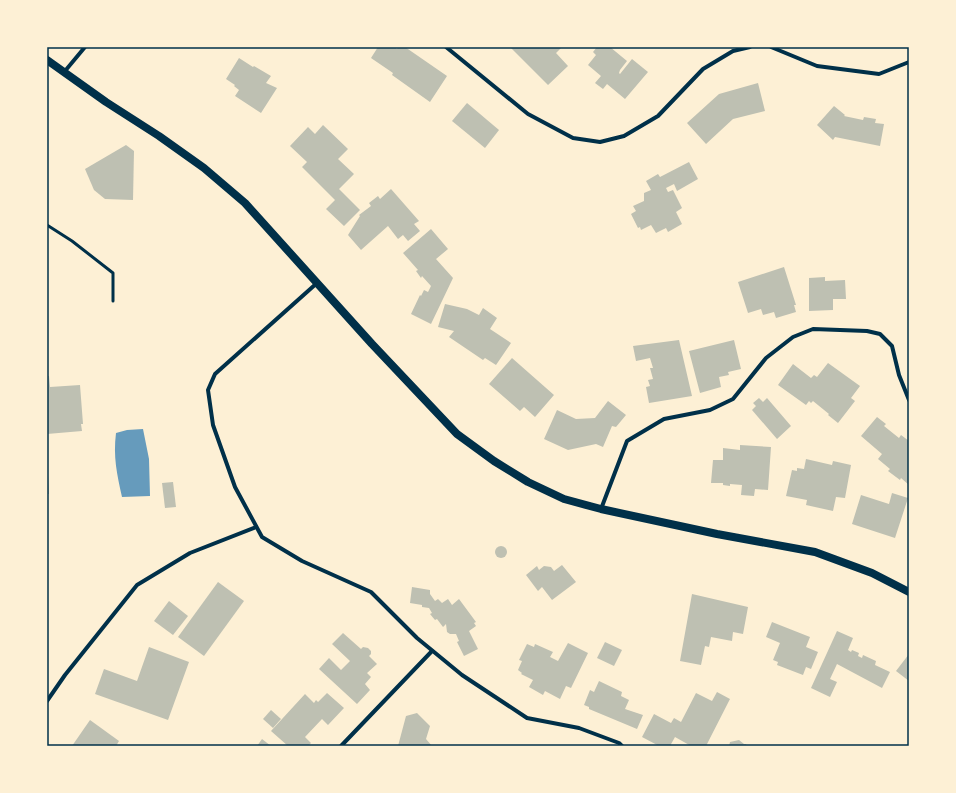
<svg xmlns="http://www.w3.org/2000/svg" width="956" height="793" font-family="'Source Sans 3',sans-serif">
<rect width="100%" height="100%" fill="#fdf0d5"/>
<path fill="#669bbc" d="M 143,429 L 149,459 L 150,496 L 122,497 C 117,474 113,457 116,433 L 127,430 Z"/>
<g fill="#bec0b2">
<polygon points="378,47 395,47 397,49 398,47 405,47 447,76 430,102 392,75 393,73 371,58"/>
<polygon points="510,47 562,47 556,53 568,66 548,85"/>
<polygon points="597,47 610,47 627,61 620,70 619,73 620,74 632,59 648,72 625,99 607,84 603,89 595,83 601,76 588,65 596,55 593,52"/>
<polygon points="239,58 253,67 254,66 271,76 266,83 277,88 261,113 235,96 239,90 234,86 235,85 226,79"/>
<polygon points="758,83 765,111 733,119 706,144 687,123 719,94"/>
<polygon points="467,103 499,130 485,148 452,121"/>
<polygon points="834,106 845,115 844,116 863,120 864,117 876,119 875,123 884,124 880,146 835,137 833,140 817,125"/>
<polygon points="323,125 348,149 338,159 354,174 339,189 360,210 344,226 326,209 335,200 302,167 307,162 290,146 308,127 315,134"/>
<polygon points="126,145 134,151 133,200 105,199 94,190 85,169"/>
<polygon points="689,162 698,179 677,191 674,184 666,188 668,192 673,190 682,208 676,212 682,224 668,232 666,228 656,233 651,225 641,230 640,227 638,228 631,214 636,211 633,206 644,201 644,193 651,190 646,181 658,174 660,177"/>
<polygon points="391,189 419,221 414,224 420,231 408,241 403,235 398,239 388,226 361,250 348,235 360,216 359,215 371,206 369,203 378,196 380,199"/>
<polygon points="431,229 448,249 436,259 453,278 431,324 411,314 420,295 421,296 424,290 428,292 431,286 422,276 421,278 416,271 418,270 403,253"/>
<polygon points="784,267 796,305 794,305 796,312 776,318 774,312 763,315 761,309 748,313 738,282"/>
<polygon points="825,277 825,281 845,280 846,299 833,299 833,310 809,311 809,278"/>
<polygon points="445,304 467,309 479,315 483,308 497,318 490,329 511,343 496,365 485,358 483,360 449,337 454,331 438,327"/>
<polygon points="679,340 692,396 649,403 646,387 650,386 648,380 653,379 650,368 653,368 650,358 636,361 633,346"/>
<polygon points="734,340 741,369 728,372 729,375 719,377 721,387 700,393 689,351"/>
<polygon points="512,358 554,395 535,417 524,407 520,411 489,384"/>
<polygon points="828,363 860,386 851,398 855,401 838,423 828,415 829,414 813,401 811,403 809,401 806,405 778,385 793,364 811,378 814,375 817,377"/>
<polygon points="47,376 49,376 50,387 80,385 83,424 81,424 82,431 47,434"/>
<polygon points="759,398 763,402 767,398 791,426 777,439 752,410 756,406 753,403"/>
<polygon points="608,401 626,415 616,427 612,426 603,447 596,444 568,450 544,439 557,410 576,419 595,418"/>
<polygon points="877,417 886,424 884,426 899,438 901,435 909,441 909,485 901,478 900,480 888,471 890,469 878,459 882,454 861,436"/>
<polygon points="740,445 771,447 768,490 755,489 754,496 741,495 742,485 730,484 730,486 723,485 723,483 711,483 713,460 723,460 723,448 740,450"/>
<polygon points="806,459 832,465 833,461 851,465 845,498 836,497 833,511 806,505 807,500 786,496 792,470 797,471 797,468 804,469"/>
<polygon points="48,476 49,494 47,494 47,477"/>
<polygon points="173,482 176,507 165,508 162,483"/>
<polygon points="892,493 908,498 895,538 852,524 861,495 889,504"/>
<circle cx="501" cy="552" r="6"/>
<polygon points="562,565 576,582 552,600 542,587 538,591 526,575 537,566 539,570 544,566 551,567 554,571"/>
<polygon points="218,582 244,601 204,656 178,637"/>
<polygon points="412,587 430,590 430,594 435,601 438,599 442,603 448,599 452,605 459,599 476,622 474,623 476,626 469,631 478,649 464,656 457,642 459,641 456,634 450,634 447,632 446,624 443,627 437,619 435,620 430,614 432,613 429,608 422,607 422,605 410,603"/>
<polygon points="692,594 748,607 743,634 733,632 732,641 711,637 709,647 705,646 701,665 680,661"/>
<polygon points="169,601 188,616 173,635 154,621"/>
<polygon points="772,622 810,637 806,647 818,652 811,669 806,667 803,675 777,665 778,662 773,660 780,643 766,637"/>
<polygon points="837,631 853,638 848,650 851,652 852,650 859,653 858,656 862,658 863,655 876,661 875,665 890,672 882,688 837,664 830,679 837,682 830,697 811,688"/>
<polygon points="343,633 361,649 363,647 368,648 371,651 371,654 369,656 377,664 367,673 371,677 365,684 370,690 357,704 319,669 329,658 341,670 350,661 332,644"/>
<polygon points="605,642 622,650 614,666 597,658"/>
<polygon points="568,643 588,653 571,688 566,686 560,699 545,691 543,695 529,687 533,680 521,674 522,673 518,670 522,661 519,660 527,644 534,647 535,644 553,652 550,657 558,661"/>
<polygon points="149,647 189,662 168,720 95,694 104,669 137,681"/>
<polygon points="909,654 909,681 896,671"/>
<polygon points="599,681 622,692 621,696 629,700 625,709 643,715 637,729 589,709 589,707 584,705 590,690 594,692"/>
<polygon points="717,692 730,699 706,746 691,746 675,737 670,746 659,746 642,737 654,714 671,723 674,718 681,722 696,693 712,701"/>
<polygon points="327,693 344,708 328,725 322,719 305,737 311,743 308,746 288,746 271,731 305,694 314,703 316,700 318,702"/>
<polygon points="271,710 281,719 273,728 263,719"/>
<polygon points="417,713 430,726 426,739 432,746 398,746 406,716"/>
<polygon points="90,720 119,741 116,746 72,746"/>
<polygon points="262,739 271,746 257,746"/>
<polygon points="739,740 744,744 746,744 747,746 729,746 730,742"/>
</g>
<g fill="none" stroke-linecap="round" stroke-linejoin="round">
<polyline stroke="#003049" stroke-width="3" points="47,225 72,241 113,273 113,301"/>
<g stroke="#003049" stroke-width="4">
<polyline points="446,47 528,114 573,138 600,142 624,136 658,116 703,69 733,51 750,47"/>
<polyline points="771,47 817,66 879,74 909,62"/>
<polyline points="65,71 85,47"/>
<polyline points="317,283 215,374 208,390 213,425 235,487 262,537 302,561 371,592 417,638 462,675 527,718 579,728 619,743 622,746"/>
<polyline points="601,509 627,441 664,419 710,410 733,399 766,358 793,337 813,329 867,331 880,334 892,346 899,375 909,400"/>
<polyline points="47,701 65,675 137,585 190,553 256,527"/>
<polyline points="341,746 432,651"/>
</g>
<polyline stroke="#003049" stroke-width="8" points="47,60 106,102 159,136 204,168 245,203 372,344 457,434 494,461 528,482 564,499 601,509 717,534 815,552 872,573 909,592"/>
</g>
<rect width="956" height="793" fill="none" stroke="#fdf0d5" stroke-width="96"/>
<rect x="48" y="48" width="860" height="697" fill="none" stroke="#003049" stroke-width="1.5"/>
</svg>
